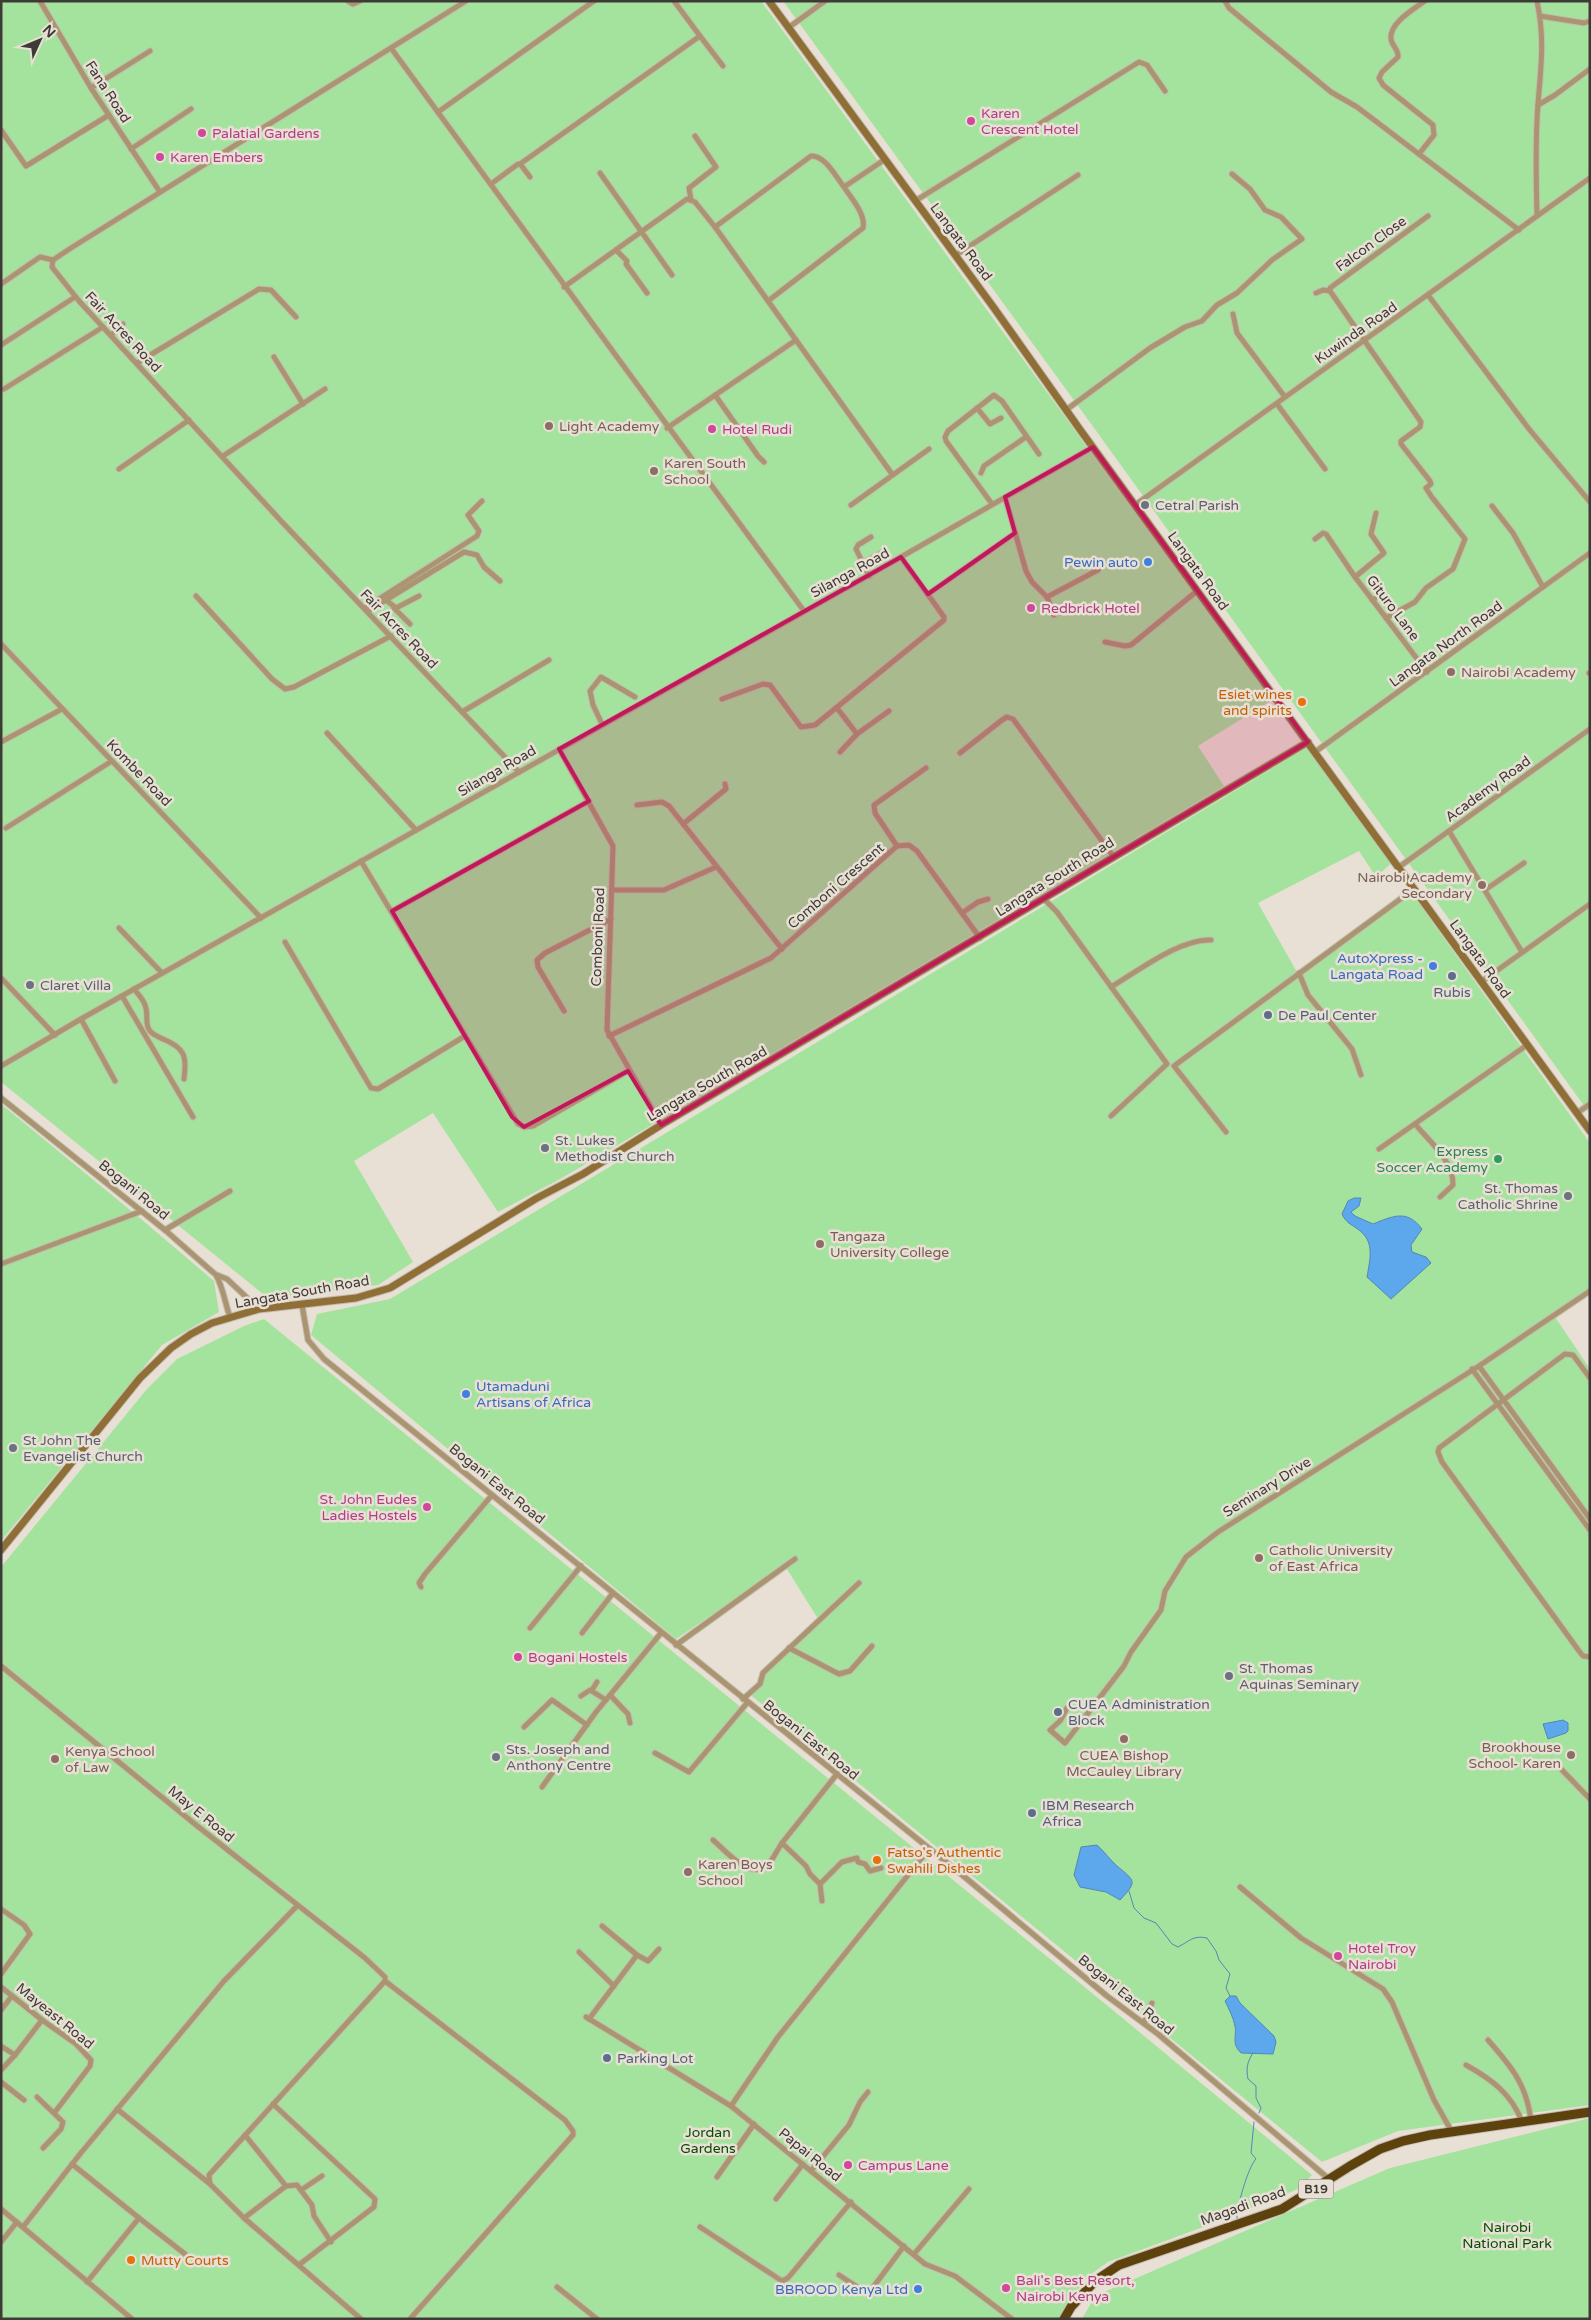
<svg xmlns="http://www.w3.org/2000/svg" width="1591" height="2320" font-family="'Varela Round',sans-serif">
<rect width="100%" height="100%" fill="#e9e0d5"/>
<g fill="#a4e39d">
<polygon points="1,1 761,1 1272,700 1198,746 1224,786 562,1178 498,1212 433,1113 354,1161 413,1262 378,1285 268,1298 1,1082"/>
<polygon points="783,1 1590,1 1590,1114 1068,392"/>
<polygon points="1308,747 1395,860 1376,877 1359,851 1258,903 1298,974 1411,892 1590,1143 1590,1292 1555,1317 1590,1369 1590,2105 1398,2131 1322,2162 747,1692 820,1622 785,1566 676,1639 311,1335 317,1314 390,1299"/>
<polygon points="1,1104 141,1219 214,1281 219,1312 162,1345 1,1541"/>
<polygon points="264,1319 1114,2011 1312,2175 1298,2189 1217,2222 1108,2262 1087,2277 1058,2319 1,2319 1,1567 147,1389 177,1359 244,1326"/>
<polygon points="1590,2118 1590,2319 1082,2319 1095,2296 1390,2168"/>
</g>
<g fill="#5da8ec" stroke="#5487b5">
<path d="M 1354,1198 L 1361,1198 L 1359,1206 L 1351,1212 L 1355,1216 L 1373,1224 C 1393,1216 1407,1209 1422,1229 L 1411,1245 L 1412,1252 L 1426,1257 L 1431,1263 L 1391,1299 L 1367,1277 C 1370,1259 1375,1242 1359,1230 C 1351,1224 1346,1223 1342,1214 L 1348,1201 Z"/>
<polygon points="1563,1720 1568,1723 1568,1731 1566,1733 1548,1739 1543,1724"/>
<path d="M 1097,1845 C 1104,1851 1110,1860 1117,1866 C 1135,1881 1138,1881 1120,1900 L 1106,1892 L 1080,1887 L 1074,1875 L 1081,1847 Z"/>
<path d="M 1230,1996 L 1236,1996 L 1240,2003 L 1274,2036 L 1276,2042 L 1273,2054 L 1241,2053 C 1231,2043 1237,2037 1235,2026 C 1233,2017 1229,2009 1225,2001 Z"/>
</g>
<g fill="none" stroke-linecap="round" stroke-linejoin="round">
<g stroke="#5487b5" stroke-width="1">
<path d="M 1129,1891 L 1134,1908 L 1144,1918 L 1156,1923 L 1172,1944 L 1178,1947 C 1190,1941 1193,1935 1207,1938 L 1216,1951 L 1219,1960 L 1230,1974 L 1226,1988 L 1230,1996"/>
<path d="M 1253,2053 C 1247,2062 1246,2069 1248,2079 L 1256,2086 L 1256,2098 L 1261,2108 L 1259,2113"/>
<path d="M 1237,2219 C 1236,2209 1248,2167 1256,2159 L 1251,2153 L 1254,2122"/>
</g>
<defs>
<g id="street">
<polyline points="40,1 91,88 160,192"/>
<polyline points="348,1 353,4 360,1"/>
<polyline points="466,1 71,248 53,260 52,267 79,301 282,522 519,772"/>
<polyline points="1225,1 1229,8 1331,92 1357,107 1519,230"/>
<path d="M 1537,1 C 1545,39 1541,66 1538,104 C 1535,141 1536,178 1537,215"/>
<polyline points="1540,16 1584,23 1590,21"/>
<polyline points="788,28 825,1"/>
<polyline points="700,36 723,66"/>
<path d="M 391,48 C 529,236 665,424 804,611"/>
<polyline points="91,88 150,51"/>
<polyline points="1538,105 1555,95 1590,69"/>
<polyline points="438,112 594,1"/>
<polyline points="1,130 26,166 109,115"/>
<polyline points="131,149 191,109"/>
<path d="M 1419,154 L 1434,135 L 1433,125 L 1383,85 L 1379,78 L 1382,72 L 1398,57 C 1399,50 1392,46 1391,39 C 1389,23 1414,9 1425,1"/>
<polyline points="520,164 700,36 674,1"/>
<polyline points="600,173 672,275"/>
<polyline points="491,184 518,164 521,165 530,177"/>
<path d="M 844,187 C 851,198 866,214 863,228 L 768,301 L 892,474"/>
<polyline points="691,200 689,188 716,167 695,136"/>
<polyline points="915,201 1139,62 1147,65 1165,91"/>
<polyline points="715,227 768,301"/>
<polyline points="616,250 627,261 626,264 647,293"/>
<polyline points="956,255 1078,175"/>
<polyline points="1,284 40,257 53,260"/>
<path d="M 564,287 L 687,199 L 695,202 L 715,227 L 811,156 C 825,155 836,177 844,187 L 884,160"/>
<polyline points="1316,293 1323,290 1330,291"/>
<polyline points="1428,295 1529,429 1590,502"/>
<polyline points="1233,314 1237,333 1285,397"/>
<polyline points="111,335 123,324"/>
<polyline points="1,345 75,297"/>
<polyline points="274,357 303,404"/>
<polyline points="137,363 259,289 271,290 296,317"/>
<polyline points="4,389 103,327"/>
<polyline points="715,395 758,456 764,462"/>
<polyline points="1277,404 1325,469"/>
<polyline points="977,408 990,424 1001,418"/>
<polyline points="1066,410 1150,348 1185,327 1202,321 1217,305 1237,293 1272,260 1302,239 1281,217 1265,210 1250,189 1232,174"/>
<polyline points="667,428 796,340"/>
<polyline points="223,456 325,389"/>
<polyline points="119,469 189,420"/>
<polyline points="981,473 984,466 1026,437"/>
<polyline points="1005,497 1026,571 1032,582 1047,597 1054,615"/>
<polyline points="992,504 946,441 945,437 948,431 994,395 1002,401 1039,454"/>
<polyline points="851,505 929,449"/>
<polyline points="1135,505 1590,178"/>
<polyline points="1492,506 1513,533 1543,587"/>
<polyline points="1376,513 1371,534 1384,553 1355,577 1427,672"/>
<polyline points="1315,539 1323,533 1326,534 1355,577"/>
<polyline points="863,563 883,552"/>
<polyline points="869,576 856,549 858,545 871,537"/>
<polyline points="928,594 1015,533"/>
<polyline points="196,596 272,679 285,689 294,687 391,636"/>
<polyline points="1047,597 1098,570"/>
<polyline points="386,600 396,608 419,596"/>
<polyline points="1372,600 1381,595 1392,613"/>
<polyline points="365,608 477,536 479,531 468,515 482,501"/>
<polyline points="394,608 410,624"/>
<polyline points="368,611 464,552 477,555 484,567 500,581"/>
<polyline points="1386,618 1415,602 1426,588 1453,569 1465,539 1431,496 1426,488 1431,484 1430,481 1401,444 1401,441 1420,427 1421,422 1330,291 1330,288 1428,216"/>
<polyline points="1105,642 1125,646 1131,645 1197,591"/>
<polyline points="1,644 261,918"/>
<polyline points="1589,673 1590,673"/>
<polyline points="722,699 763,684 770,685 801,727 815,725 944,620 944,617 901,557"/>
<polyline points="837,708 857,734"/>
<polyline points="462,712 549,660"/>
<polyline points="602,724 593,705 590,691 601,677 635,697"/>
<polyline points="327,733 416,830"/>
<polyline points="1,742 62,709"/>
<polyline points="559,749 613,846 607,1030 661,1125"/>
<polyline points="840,752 857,734 889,711"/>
<polyline points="1315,752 1590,553"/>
<polyline points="960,753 1002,720 1007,717 1013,719 1113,856"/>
<polyline points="637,805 662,802 669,806 782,949"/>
<polyline points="683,824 726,789 725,784"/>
<polyline points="6,828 112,761"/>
<polyline points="1449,831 1522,952"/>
<polyline points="897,846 875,813 874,805 926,768"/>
<polyline points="361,861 518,1124 524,1127 533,1126 628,1071"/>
<polyline points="1399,867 1590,729"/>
<polyline points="612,890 664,890 716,867"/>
<polyline points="1485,890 1524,863"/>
<polyline points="1044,899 1057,912 1167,1064 1111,1116"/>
<polyline points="392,911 589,801"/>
<polyline points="962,913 978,902 988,899"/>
<polyline points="119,928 162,973"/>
<polyline points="285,942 371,1088 378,1089 465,1036"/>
<polyline points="1299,973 1308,995 1352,1049 1361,1075"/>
<polyline points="1,978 55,1035"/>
<polyline points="1481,982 1590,904"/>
<path d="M 1111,987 C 1138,971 1181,938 1211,940"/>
<path d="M 134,989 C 138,994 143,999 145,1005 C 149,1014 144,1024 150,1031 C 153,1035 159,1037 163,1039 C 185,1048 187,1056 184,1079"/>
<polyline points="122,996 193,1117"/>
<polyline points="564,1011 538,967 537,960 545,953 611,919"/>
<polyline points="81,1019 115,1081"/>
<polyline points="609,1036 771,958 897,846 909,845 917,851 980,938"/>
<polyline points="1,1066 81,1019 901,557 1093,447"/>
<path d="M 1,1098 L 165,1230 L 216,1275 C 223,1287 225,1303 230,1317"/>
<polyline points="1577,1113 1590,1104"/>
<path d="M 1415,1124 C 1429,1141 1454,1161 1453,1185 L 1440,1197"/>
<polyline points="1226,1132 1174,1066 1414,889"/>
<polyline points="1379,1149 1527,1045"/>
<polyline points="165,1230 230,1191"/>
<polyline points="1,1264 142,1211"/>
<polyline points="217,1275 227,1279 259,1309"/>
<polyline points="302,1305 308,1340 324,1359 967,1879 1107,1996 1158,2034 1329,2179"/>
<polyline points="1479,1366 1590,1519"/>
<polyline points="1472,1369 1590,1530"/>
<polyline points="1590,1378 1573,1355 1565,1354 1439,1448 1438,1452 1442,1462 1579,1651 1583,1656 1590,1657"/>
<polyline points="421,1587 419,1583 425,1574 492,1495"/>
<polyline points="530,1628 581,1566"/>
<polyline points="582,1633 613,1593"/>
<polyline points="676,1645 795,1559"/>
<polyline points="789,1648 839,1674 850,1671 872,1646"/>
<polyline points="1,1666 196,1825 365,1958 385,1977 385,1981 209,2175 210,2184 244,2218 361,2319"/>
<polyline points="592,1690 597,1682"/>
<polyline points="610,1695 628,1714 630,1723"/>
<polyline points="581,1696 590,1690 606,1700"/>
<polyline points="743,1699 760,1684 763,1673 859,1583"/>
<polyline points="1067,1708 1060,1721 1050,1730 1065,1743 1124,1666 1131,1652 1161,1610 1165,1591 1186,1557 1218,1532 1479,1366 1590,1291"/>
<polyline points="524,1727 552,1700 587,1725"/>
<polyline points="655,1753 689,1772 747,1703"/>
<polyline points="1562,1770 1590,1799"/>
<polyline points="837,1774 782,1843 806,1866 810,1874 820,1884 842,1862 857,1858 858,1862 865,1864 870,1871 881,1868"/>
<polyline points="542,1787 596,1712 661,1633"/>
<path d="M 713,1840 C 725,1850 746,1876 763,1868 C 771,1865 777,1850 782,1843"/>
<polyline points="820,1884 822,1901"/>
<polyline points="1240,1887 1301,1938 1383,1989 1392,2002 1434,2100 1452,2132"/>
<polyline points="1,1909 24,1925 30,1934 1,1974"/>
<polyline points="579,1952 614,1986"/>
<polyline points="637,1955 648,1961 659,1949"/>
<polyline points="385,1981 565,2120 573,2131 573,2135 410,2319"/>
<polyline points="1,1987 42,2020 76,2044 91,2060 90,2066 55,2112"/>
<polyline points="1,2010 12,1996"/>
<polyline points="586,2017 731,2106 925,2264 955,2276 1012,2319"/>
<polyline points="589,2019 637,1955 602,1926"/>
<polyline points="1144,2023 1152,2003"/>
<path d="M 1488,2040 C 1511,2066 1527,2085 1531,2121"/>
<polyline points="1,2046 15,2055 42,2020"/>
<path d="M 1466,2065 C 1491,2079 1512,2094 1522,2122"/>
<polyline points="1,2070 15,2055"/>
<polyline points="1,2082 24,2100"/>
<polyline points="37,2097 63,2122 61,2129 43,2148"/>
<polyline points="273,2104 375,2199 374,2207 300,2264"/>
<polyline points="731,2106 778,2037 929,1849"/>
<polyline points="117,2109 210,2184"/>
<polyline points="245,2135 286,2186"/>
<polyline points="72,2164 139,2218"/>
<polyline points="811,2171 849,2125 860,2102 868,2092"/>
<polyline points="717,2177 754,2124"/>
<polyline points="301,2190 322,2176"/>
<polyline points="776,2199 803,2164"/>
<polyline points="1,2209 132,2319"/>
<polyline points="244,2218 286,2186 297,2185 312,2205 314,2216 331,2242"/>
<polyline points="23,2227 80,2154 224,1981 297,1906"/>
<polyline points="700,2227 782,2281 788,2278 851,2202"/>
<polyline points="1,2242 17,2222"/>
<polyline points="914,2254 969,2189"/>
<polyline points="839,2275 868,2294 904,2246"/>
<polyline points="87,2282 139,2218 185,2254"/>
<polyline points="557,2287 597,2319"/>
</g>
<g id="secondary">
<polyline points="769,1 994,308 1081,431 1590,1131"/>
<polyline points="1,1550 140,1378 171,1348 191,1334 212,1323 259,1309 356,1298 390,1288 537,1198 583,1174 661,1125 1308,742"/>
</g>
<polyline id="highway" points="1064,2319 1071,2307 1095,2281 1119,2265 1282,2209 1350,2166 1380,2149 1403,2141 1430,2135 1590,2112"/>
</defs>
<use href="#street" stroke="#c3bcb2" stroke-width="7"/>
<use href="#secondary" stroke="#c3bcb2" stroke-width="9"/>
<use href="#highway" stroke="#c3bcb2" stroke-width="11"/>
<use href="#street" stroke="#ab9571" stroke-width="5"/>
<use href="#secondary" stroke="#906f36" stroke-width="7"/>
<use href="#highway" stroke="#5d420d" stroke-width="9"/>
</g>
<path fill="#c2185b" fill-opacity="0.2" stroke="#c2185b" stroke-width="4" stroke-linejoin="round" d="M 1093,447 L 1308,742 L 661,1125 L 628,1071 L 524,1127 L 512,1117 L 392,911 L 589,801 L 559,749 L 901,557 L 928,594 L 1015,533 L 1005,497 Z"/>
<g fill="#d1479c" stroke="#e9e0d5" stroke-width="2">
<circle cx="971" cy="121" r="5"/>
<circle cx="202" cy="133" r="5"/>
<circle cx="160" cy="157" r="5"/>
<circle cx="712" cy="429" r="5"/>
<circle cx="1031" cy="608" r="5"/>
<circle cx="427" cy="1507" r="5"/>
<circle cx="518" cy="1657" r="5"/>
<circle cx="1338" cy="1956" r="5"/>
<circle cx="848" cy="2165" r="5"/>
<circle cx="1006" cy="2288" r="5"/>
</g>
<g fill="#8d6e63" stroke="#e9e0d5" stroke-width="2">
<circle cx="549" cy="426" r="5"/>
<circle cx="654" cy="471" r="5"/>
<circle cx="1451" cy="672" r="5"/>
<circle cx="1482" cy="885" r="5"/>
<circle cx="820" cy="1244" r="5"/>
<circle cx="1259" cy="1558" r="5"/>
<circle cx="1124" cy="1739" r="5"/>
<circle cx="1571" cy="1755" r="5"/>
<circle cx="55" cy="1759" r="5"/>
<circle cx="688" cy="1872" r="5"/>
</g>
<g fill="#6b7280" stroke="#e9e0d5" stroke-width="2">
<circle cx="1145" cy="505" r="5"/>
<circle cx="30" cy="985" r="5"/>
<circle cx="545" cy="1148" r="5"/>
<circle cx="1568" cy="1196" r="5"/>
<circle cx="13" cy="1448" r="5"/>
<circle cx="1229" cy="1676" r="5"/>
<circle cx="496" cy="1757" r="5"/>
</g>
<g fill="#3f7fe0" stroke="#e9e0d5" stroke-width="2">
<circle cx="1148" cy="562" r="5"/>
<circle cx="1433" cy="966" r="5"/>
<circle cx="466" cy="1394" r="5"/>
<circle cx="918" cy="2289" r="5"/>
</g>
<g fill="#e8710a" stroke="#e9e0d5" stroke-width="2">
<circle cx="1302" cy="702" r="5"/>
<circle cx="877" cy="1860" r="5"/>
<circle cx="131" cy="2260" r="5"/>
</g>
<g fill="#5c6f8a" stroke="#e9e0d5" stroke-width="2">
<circle cx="1452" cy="976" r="5"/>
<circle cx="1268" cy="1015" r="5"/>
<circle cx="1058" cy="1712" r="5"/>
<circle cx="1032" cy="1813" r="5"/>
<circle cx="607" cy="2058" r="5"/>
</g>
<circle fill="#2e9e5b" stroke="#e9e0d5" stroke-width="2" cx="1498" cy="1159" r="5"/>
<g text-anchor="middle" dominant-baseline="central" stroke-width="5" stroke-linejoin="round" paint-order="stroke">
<rect fill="#e9e0d5" stroke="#716c66" stroke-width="1" x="1298.5" y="2179.5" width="35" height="19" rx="4"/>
<g font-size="12" font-weight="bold" fill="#3e3b36">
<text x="1316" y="2189">B19</text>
</g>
<g font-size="14" fill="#3e3b36" stroke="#e9e0d5">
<text transform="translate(108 92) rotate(57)">Fana Road</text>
<text transform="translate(961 242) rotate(53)">Langata Road</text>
<text transform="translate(1371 244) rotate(-36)">Falcon Close</text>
<text transform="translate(123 332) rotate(47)">Fair Acres Road</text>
<text transform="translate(1356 333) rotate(-35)">Kuwinda Road</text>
<text transform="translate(1198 571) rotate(54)">Langata Road</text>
<text transform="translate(850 573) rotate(-29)">Silanga Road</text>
<text transform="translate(1393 608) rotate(53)">Gituro Lane</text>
<text transform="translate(399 629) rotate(46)">Fair Acres Road</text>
<text transform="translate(1446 644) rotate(-36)">Langata North Road</text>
<text transform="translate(497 771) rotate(-30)">Silanga Road</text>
<text transform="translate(139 773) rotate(46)">Kombe Road</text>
<text transform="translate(1488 789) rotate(-36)">Academy Road</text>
<text transform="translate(1055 877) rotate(-32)">Langata South Road</text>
<text transform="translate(836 886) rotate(-41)">Comboni Crescent</text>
<text transform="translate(598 937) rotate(-88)">Comboni Road</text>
<text transform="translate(1480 959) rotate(54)">Langata Road</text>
<text transform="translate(707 1084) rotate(-30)">Langata South Road</text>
<text transform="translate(134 1190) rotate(39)">Bogani Road</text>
<text transform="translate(302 1292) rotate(-10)">Langata South Road</text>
<text transform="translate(497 1484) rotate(39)">Bogani East Road</text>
<text transform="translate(1267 1487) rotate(-32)">Seminary Drive</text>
<text transform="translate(811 1740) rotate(39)">Bogani East Road</text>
<text transform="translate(201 1814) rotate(39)">May E Road</text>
<text transform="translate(1126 1995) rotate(39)">Bogani East Road</text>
<text transform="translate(55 2016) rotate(39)">Mayeast Road</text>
<text transform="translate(810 2155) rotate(39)">Papai Road</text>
<text transform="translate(1243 2206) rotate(-20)">Magadi Road</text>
</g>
<g font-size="14" fill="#b23c85" stroke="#e9e0d5" text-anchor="start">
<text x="981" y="113">Karen<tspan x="981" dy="16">Crescent Hotel</tspan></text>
<text x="212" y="133">Palatial Gardens</text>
<text x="170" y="157">Karen Embers</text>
<text x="722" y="429">Hotel Rudi</text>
<text x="1041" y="608">Redbrick Hotel</text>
<text x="417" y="1499" text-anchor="end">St. John Eudes<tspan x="417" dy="16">Ladies Hostels</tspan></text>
<text x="528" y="1657">Bogani Hostels</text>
<text x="1348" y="1948">Hotel Troy<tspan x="1348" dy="16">Nairobi</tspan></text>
<text x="858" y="2165">Campus Lane</text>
<text x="1016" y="2280">Bali's Best Resort,<tspan x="1016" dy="16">Nairobi Kenya</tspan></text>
</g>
<g font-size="14" fill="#785e54" stroke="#e9e0d5" text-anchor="start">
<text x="559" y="426">Light Academy</text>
<text x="664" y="463">Karen South<tspan x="664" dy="16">School</tspan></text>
<text x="1461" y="672">Nairobi Academy</text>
<text x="1472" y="877" text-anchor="end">Nairobi Academy<tspan x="1472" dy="16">Secondary</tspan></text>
<text x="830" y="1236">Tangaza<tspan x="830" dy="16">University College</tspan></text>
<text x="1269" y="1550">Catholic University<tspan x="1269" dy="16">of East Africa</tspan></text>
<text x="1561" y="1747" text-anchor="end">Brookhouse<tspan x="1561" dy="16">School- Karen</tspan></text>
<text x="65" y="1751">Kenya School<tspan x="65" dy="16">of Law</tspan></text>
<text x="1124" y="1755" text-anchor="middle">CUEA Bishop<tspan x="1124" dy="16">McCauley Library</tspan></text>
<text x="698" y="1864">Karen Boys<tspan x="698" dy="16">School</tspan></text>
</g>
<g font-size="14" fill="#5b616d" stroke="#e9e0d5" text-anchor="start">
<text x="1155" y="505">Cetral Parish</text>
<text x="40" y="985">Claret Villa</text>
<text x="555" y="1140">St. Lukes<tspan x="555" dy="16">Methodist Church</tspan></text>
<text x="1558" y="1188" text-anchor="end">St. Thomas<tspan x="1558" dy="16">Catholic Shrine</tspan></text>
<text x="23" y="1440">St John The<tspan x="23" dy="16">Evangelist Church</tspan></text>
<text x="1239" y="1668">St. Thomas<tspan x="1239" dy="16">Aquinas Seminary</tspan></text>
<text x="506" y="1749">Sts. Joseph and<tspan x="506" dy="16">Anthony Centre</tspan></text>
</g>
<g font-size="14" fill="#366cbe" stroke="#e9e0d5" text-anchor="end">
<text x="1138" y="562">Pewin auto</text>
<text x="1423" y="958">AutoXpress -<tspan x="1423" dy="16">Langata Road</tspan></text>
<text x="476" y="1386" text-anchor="start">Utamaduni<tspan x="476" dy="16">Artisans of Africa</tspan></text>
<text x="908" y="2289">BBROOD Kenya Ltd</text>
</g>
<g font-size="14" fill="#c56008" stroke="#e9e0d5" text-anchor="start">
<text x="1292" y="694" text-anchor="end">Esiet wines<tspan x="1292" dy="16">and spirits</tspan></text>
<text x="887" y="1852">Fatso's Authentic<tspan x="887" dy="16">Swahili Dishes</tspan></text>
<text x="141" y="2260">Mutty Courts</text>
</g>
<g font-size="14" fill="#4e5e75" stroke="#e9e0d5" text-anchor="start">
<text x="1452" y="992" text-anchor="middle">Rubis</text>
<text x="1278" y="1015">De Paul Center</text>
<text x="1068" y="1704">CUEA Administration<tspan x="1068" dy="16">Block</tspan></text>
<text x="1042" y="1805">IBM Research<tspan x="1042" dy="16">Africa</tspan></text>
<text x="617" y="2058">Parking Lot</text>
</g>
<g font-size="14" fill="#27864d" stroke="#e9e0d5" text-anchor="end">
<text x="1488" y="1151">Express<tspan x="1488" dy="16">Soccer Academy</tspan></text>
</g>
<g font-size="14" fill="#054f01" stroke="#e9e0d5">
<text x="708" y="2132">Jordan<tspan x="708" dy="16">Gardens</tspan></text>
<text x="1507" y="2227">Nairobi<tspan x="1507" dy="16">National Park</tspan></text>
</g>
</g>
<rect width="1591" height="2320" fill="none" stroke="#3e3b36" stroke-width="5"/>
<g transform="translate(40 40) rotate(46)" stroke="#e9e0d5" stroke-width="4" paint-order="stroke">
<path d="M0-4L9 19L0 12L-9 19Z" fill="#3e3b36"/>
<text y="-8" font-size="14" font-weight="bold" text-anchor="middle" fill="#3e3b36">N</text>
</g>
</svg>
